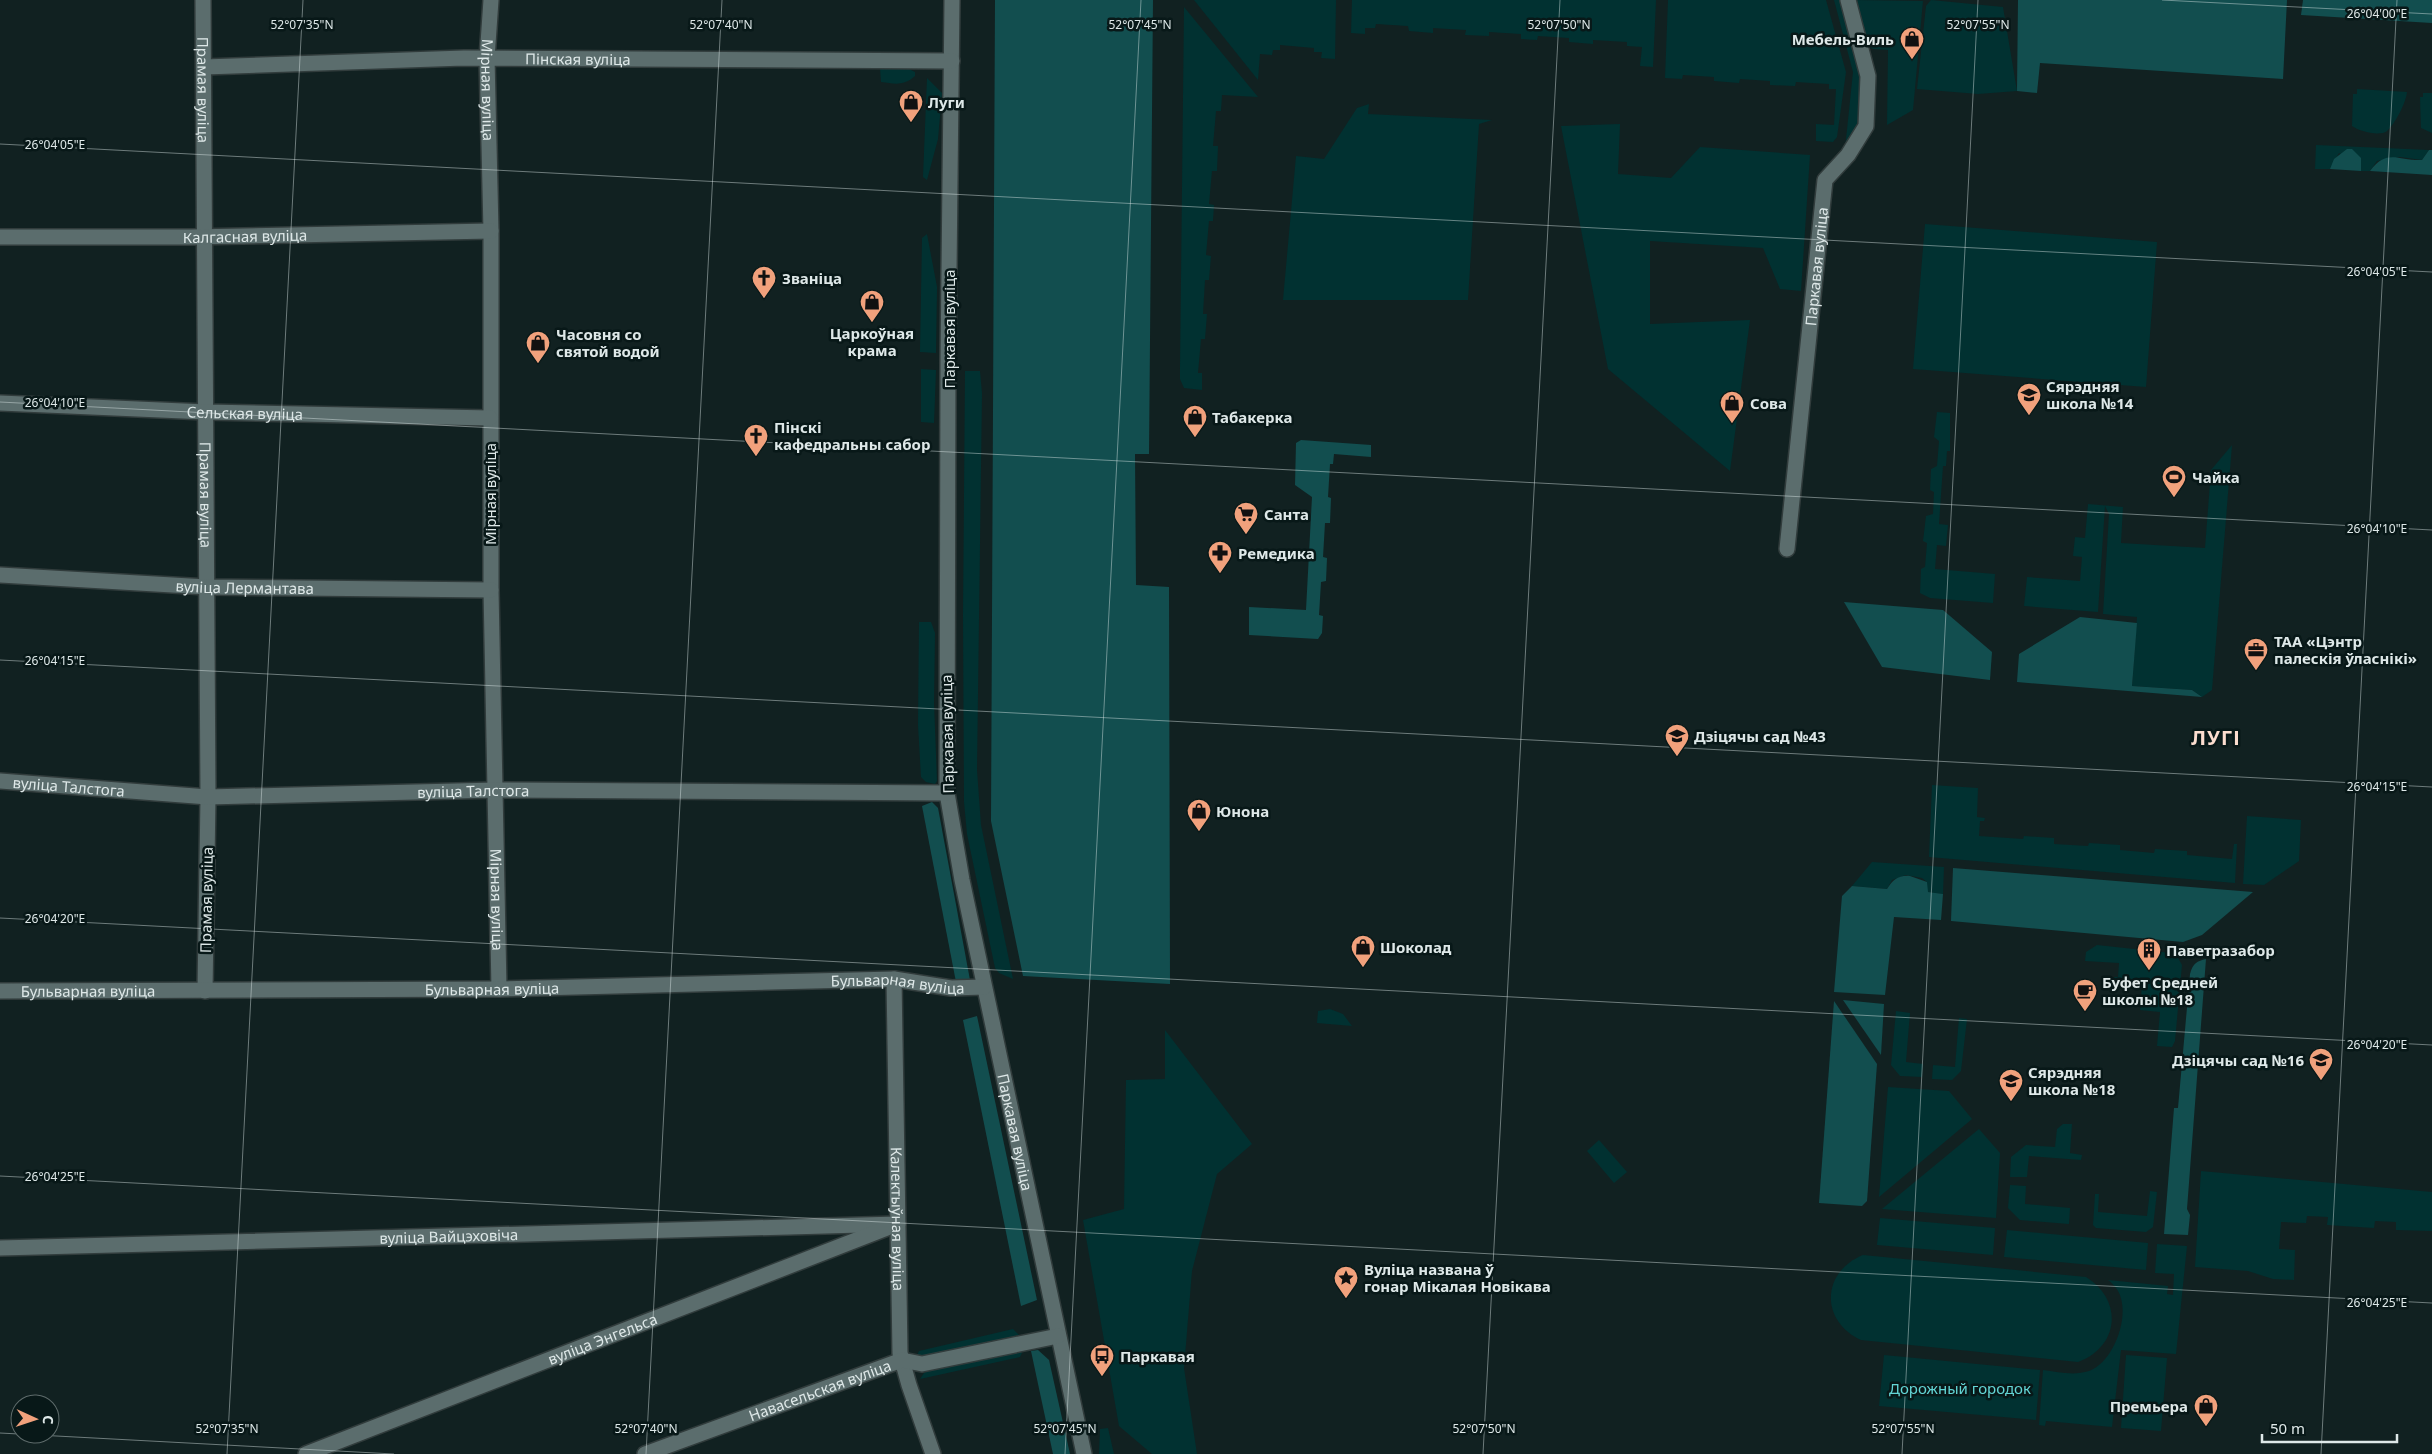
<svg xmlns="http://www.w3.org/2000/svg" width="2432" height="1454" font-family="'Noto Sans',sans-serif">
<rect width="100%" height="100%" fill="#112121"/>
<g fill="#013131">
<polygon points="1194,0 1336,0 1335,59 1321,58 1322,52 1314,52 1314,48 1280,45 1280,50 1273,50 1272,55 1260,54 1258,80"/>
<polygon points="1352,0 1656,0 1653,67 1640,66 1642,47 1627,46 1627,42 1593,40 1593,44 1569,42 1569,38 1538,36 1537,40 1521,39 1521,34 1489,32 1489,36 1465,35 1466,30 1433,28 1433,33 1409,31 1408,26 1376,24 1375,28 1365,28 1365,34 1351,33"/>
<polygon points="1668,0 1826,0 1846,72 1837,137 1833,142 1816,141 1816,124 1834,125 1836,89 1829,89 1829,84 1796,82 1795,86 1770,85 1770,81 1740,79 1739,83 1714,81 1714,77 1683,75 1682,79 1665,78"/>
<path d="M 1834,0 L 1841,0 C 1853,46 1877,106 1845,149 L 1853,72 Z"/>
<polygon points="1853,0 1923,1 1913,110 1887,125 1888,50 1873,49 1867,45"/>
<polygon points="1931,0 2003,7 2017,91 1978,94 1917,89 1926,6"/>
<polygon points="1184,7 1258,97 1222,95 1221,111 1216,111 1213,146 1218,146 1217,171 1212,171 1209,204 1214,205 1213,221 1209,221 1206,255 1211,256 1209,280 1205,280 1203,314 1207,314 1205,339 1201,339 1198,373 1202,373 1202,390 1184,388 1180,379 1180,369"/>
<path d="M 880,68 L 909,69 L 915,72 L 915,76 C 904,86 895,84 881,82 Z"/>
<polygon points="927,78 942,93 938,139 927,180 923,177"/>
<path d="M 2357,89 L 2407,92 C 2406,103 2395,124 2387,131 C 2379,137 2359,131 2352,126 L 2353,94 L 2357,94 Z"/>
<polygon points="2423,93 2432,93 2432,133 2421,128 2420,97 2423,97"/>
<polygon points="1369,104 1368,114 1492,120 1479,124 1468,300 1283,300 1296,156 1324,159 1357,108"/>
<polygon points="1620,124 1618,174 1671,178 1700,147 1810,155 1801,291 1780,289 1763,248 1650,241 1650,324 1750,320 1730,471 1608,369 1561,126"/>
<polygon points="2316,145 2429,150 2422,160 2400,157 2377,161 2370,171 2361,171 2361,164 2339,153 2330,169 2315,169"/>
<polygon points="1925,224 2157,242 2146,387 1913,369"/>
<polygon points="927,234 937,287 936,353 920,352 922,238"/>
<polygon points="921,369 936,370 934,423 921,422"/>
<polygon points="965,371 980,371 982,393 977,770 981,825 1013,979 999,973 995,968 967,834 964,802 963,616"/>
<polygon points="1937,412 1950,413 1950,451 1947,451 1946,466 1943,466 1939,524 1948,525 1946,546 1937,545 1935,569 1995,574 1993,603 1930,598 1920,593 1921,569 1925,567 1927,543 1923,541 1926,516 1933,514 1934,492 1930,490 1931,469 1937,466 1939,441 1934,437"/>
<polygon points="2232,445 2212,690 2202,697 2192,690 2132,686 2137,617 2103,614 2109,514 2105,506 2098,612 2024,606 2027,577 2080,581 2082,557 2073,556 2075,537 2085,538 2088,504 2123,507 2121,543 2205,548 2211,470"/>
<polygon points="919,622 931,622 935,633 934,703 937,781 935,784 926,782 921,777 918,725"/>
<polygon points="1932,785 1978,788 1977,817 1985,818 1984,821 1980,821 1979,836 2023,839 2024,836 2054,838 2054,844 2088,846 2089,843 2120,845 2120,850 2154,853 2155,849 2187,851 2187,855 2232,859 2234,844 2237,844 2235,883 1929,857"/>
<polygon points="2247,816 2301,820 2299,861 2264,885 2243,884"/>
<polygon points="1872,862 1944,867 1943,894 1927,892 1927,882 1922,878 1906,875 1892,880 1887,889 1852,886"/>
<polygon points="2097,945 2171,953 2178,958 2182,965 2175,1041 2172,1047 2157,1046 2160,1012 2140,1010 2142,985 2114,983 2114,977 2118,977 2119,963 2085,961 2086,952"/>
<polygon points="1330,1009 1343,1014 1352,1026 1317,1023 1318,1011"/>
<polygon points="1896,1011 1910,1013 1906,1062 1923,1064 1922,1077 1900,1076 1891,1065"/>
<polygon points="1959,1018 1967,1019 1961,1071 1952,1080 1932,1079 1933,1065 1955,1067"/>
<polygon points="1165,1030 1252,1144 1217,1174 1192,1271 1184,1368 1197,1454 1152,1454 1119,1426 1083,1220 1124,1209 1126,1080 1165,1079"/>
<polygon points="1888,1087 1949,1091 1972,1119 1879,1197"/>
<polygon points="2063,1124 2072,1124 2070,1153 2082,1155 2081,1160 2029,1156 2027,1177 2010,1177 2011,1157 2026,1145 2055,1147 2057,1129"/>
<polygon points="1979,1129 2000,1153 1996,1218 1882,1209"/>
<polygon points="1599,1140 1627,1172 1614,1183 1587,1151"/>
<polygon points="2201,1171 2432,1192 2432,1231 2396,1230 2396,1222 2375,1221 2374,1228 2327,1225 2328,1217 2307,1216 2306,1223 2281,1222 2279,1249 2295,1250 2294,1280 2273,1279 2248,1271 2195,1267"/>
<polygon points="2010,1185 2026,1186 2025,1204 2070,1208 2069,1224 2020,1220 2008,1208"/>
<polygon points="2150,1191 2157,1192 2153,1227 2146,1232 2096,1228 2093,1225 2095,1194 2099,1194 2098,1212 2147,1216"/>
<polygon points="1880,1218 1995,1228 1993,1255 1877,1245"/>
<polygon points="2007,1230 2148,1243 2146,1270 2004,1257"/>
<path d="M 2157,1244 L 2187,1246 L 2176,1354 L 2121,1350 L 2112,1427 L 2046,1421 L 2045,1426 L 2039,1425 L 2043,1370 C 2058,1372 2074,1376 2089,1371 C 2115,1362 2133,1310 2116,1288 C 2114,1285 2111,1282 2108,1280 L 2168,1286 L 2167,1294 L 2173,1295 L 2174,1274 L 2155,1273 Z"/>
<path d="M 1863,1255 L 2086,1277 C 2123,1300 2120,1346 2078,1362 L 1861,1340 C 1820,1321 1821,1272 1863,1255 Z"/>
<polygon points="1013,1329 1019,1335 927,1356 917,1355 919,1351"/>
<polygon points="1019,1349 1022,1353 1020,1357 920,1379 924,1373 933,1369"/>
<polygon points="1884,1355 2040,1370 2036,1420 1879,1406"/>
<polygon points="2126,1355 2167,1358 2161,1431 2121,1428"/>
<polygon points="1108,1428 1114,1454 1099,1454 1100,1429"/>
</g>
<g fill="#124e4f">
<polygon points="995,0 1153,0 1149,454 1135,454 1136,585 1169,587 1170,984 1023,976 991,821"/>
<polygon points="2018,0 2287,0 2283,79 2040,63 2037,93 2017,91"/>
<polygon points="2303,0 2432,0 2432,23 2301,15"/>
<polygon points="2347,149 2352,149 2361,158 2361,171 2330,169 2334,159"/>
<path d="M 2429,150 L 2432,150 L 2432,175 L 2370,171 C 2387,148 2398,161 2422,160 Z"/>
<polygon points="1301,440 1371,445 1371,457 1334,454 1333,464 1330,464 1328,497 1331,498 1330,523 1325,523 1323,557 1327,558 1326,581 1321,582 1319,615 1323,616 1322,633 1318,639 1249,635 1249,607 1306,610 1312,497 1295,485 1296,443"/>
<polygon points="1844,602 1943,610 1992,652 1990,680 1882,667"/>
<polygon points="2080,617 2137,623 2132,686 2192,690 2202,697 2017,682 2019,654"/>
<polygon points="932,802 938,808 970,980 968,983 956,982 922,806"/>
<polygon points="1953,868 2253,892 2202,935 2183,942 1951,921"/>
<path d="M 1910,876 L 1927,882 L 1928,892 L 1943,894 L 1941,920 L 1894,917 L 1885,995 L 1834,992 L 1842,896 L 1852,886 L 1887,889 C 1893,880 1898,875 1910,876 Z"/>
<path d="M 2206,959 L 2187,1209 L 2190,1215 L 2188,1235 L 2164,1234 L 2174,1108 L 2178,1108 L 2190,974 C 2193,963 2197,961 2206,959 Z"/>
<polygon points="1843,1000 1884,1004 1881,1055"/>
<polygon points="1834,1001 1877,1064 1867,1201 1862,1206 1819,1203"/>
<polygon points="977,1016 1037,1300 1021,1306 963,1020"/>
<polygon points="1038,1350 1049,1360 1070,1454 1053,1454 1031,1351"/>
</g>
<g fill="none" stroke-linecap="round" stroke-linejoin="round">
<defs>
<g id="minor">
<path id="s1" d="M 203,0 L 208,797 L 205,991"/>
<path id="s2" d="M 491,0 L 487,58 L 491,231 L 491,590 L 499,989"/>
<path id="s3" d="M 952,0 L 948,362 L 947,793 L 962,880 L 1084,1454"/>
<path id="s4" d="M 204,67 L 464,58 L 952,61"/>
<path id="s5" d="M 0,237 L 191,237 L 491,231"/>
<path id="s6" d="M 0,403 L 206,412 L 490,418"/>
<path id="s7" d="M 1787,549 L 1825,180 L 1848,155 L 1866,126 L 1868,76 L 1848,0"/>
<path id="s8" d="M 0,575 L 207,587 L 491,590"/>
<path id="s9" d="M 0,781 L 208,797 L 496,790 L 947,793"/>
<path id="s10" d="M 894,979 L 900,1353 L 909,1385 L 933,1454"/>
<path id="s11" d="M 0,991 L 499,989 L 894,979 L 951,988 L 984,987"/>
<path id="s12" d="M 0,1248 L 898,1224"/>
<path id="s13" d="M 306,1454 L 887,1228"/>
<path id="s14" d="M 645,1454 L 902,1360 L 922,1364 L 1058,1336"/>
</g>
</defs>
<use href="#minor" stroke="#313c3c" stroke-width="18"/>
<use href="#minor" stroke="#5b6d6d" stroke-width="15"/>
</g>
<path fill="none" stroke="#dee8e8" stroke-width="1" stroke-opacity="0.45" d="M 2162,0 L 2432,14M 0,144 L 2432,272M 0,402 L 2432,530M 0,660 L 2432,787M 0,918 L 2432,1045M 0,1176 L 2432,1303M 0,1433 L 394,1454M 227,1454 L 303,0M 646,1454 L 722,0M 1065,1454 L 1141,0M 1483,1454 L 1560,0M 1902,1454 L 1978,0M 2321,1454 L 2397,0"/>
<defs>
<symbol id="shop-pin" viewBox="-11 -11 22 30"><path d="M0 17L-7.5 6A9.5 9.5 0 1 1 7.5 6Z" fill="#f1a17c" stroke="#081818"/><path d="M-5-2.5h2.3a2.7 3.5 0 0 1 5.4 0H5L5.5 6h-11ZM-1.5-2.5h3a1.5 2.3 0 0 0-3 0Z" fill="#111"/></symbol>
<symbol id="church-pin" viewBox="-11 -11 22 30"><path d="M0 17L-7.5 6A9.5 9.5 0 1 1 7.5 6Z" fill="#f1a17c" stroke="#081818"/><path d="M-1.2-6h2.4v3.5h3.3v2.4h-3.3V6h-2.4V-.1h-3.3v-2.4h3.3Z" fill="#111"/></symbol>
<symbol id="school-pin" viewBox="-11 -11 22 30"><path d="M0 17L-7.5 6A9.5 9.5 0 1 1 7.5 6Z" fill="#f1a17c" stroke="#081818"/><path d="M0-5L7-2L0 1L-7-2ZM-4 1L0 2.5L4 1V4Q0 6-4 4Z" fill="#111"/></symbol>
<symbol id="stadium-pin" viewBox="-11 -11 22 30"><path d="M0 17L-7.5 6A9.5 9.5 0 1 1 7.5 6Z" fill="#f1a17c" stroke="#081818"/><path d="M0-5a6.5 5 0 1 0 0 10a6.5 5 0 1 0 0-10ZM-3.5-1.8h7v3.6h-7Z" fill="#111"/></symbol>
<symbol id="supermarket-pin" viewBox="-11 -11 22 30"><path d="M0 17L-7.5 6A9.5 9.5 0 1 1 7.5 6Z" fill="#f1a17c" stroke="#081818"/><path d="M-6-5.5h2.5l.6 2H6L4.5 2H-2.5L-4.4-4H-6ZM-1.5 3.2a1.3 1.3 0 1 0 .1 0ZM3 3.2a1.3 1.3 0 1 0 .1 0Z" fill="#111"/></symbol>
<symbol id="pharmacy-pin" viewBox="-11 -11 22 30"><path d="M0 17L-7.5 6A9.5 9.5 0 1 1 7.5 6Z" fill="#f1a17c" stroke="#081818"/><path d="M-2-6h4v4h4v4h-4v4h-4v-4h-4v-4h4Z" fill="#111"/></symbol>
<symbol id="office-pin" viewBox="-11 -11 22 30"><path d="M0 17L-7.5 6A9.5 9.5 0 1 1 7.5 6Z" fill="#f1a17c" stroke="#081818"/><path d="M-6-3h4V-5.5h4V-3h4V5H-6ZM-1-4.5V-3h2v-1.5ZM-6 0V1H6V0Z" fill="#111"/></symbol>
<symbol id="building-pin" viewBox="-11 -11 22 30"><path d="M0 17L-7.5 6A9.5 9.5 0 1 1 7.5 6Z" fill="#f1a17c" stroke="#081818"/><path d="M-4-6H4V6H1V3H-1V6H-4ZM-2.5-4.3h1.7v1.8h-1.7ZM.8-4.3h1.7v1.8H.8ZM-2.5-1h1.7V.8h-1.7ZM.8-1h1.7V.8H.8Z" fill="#111"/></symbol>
<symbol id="cafe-pin" viewBox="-11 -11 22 30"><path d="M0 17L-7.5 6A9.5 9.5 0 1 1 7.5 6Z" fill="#f1a17c" stroke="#081818"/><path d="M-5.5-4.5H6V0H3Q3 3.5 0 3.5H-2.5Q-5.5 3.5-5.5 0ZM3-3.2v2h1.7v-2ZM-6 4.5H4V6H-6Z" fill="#111"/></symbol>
<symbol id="sight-pin" viewBox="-11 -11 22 30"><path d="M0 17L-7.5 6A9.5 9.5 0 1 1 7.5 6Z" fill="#f1a17c" stroke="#081818"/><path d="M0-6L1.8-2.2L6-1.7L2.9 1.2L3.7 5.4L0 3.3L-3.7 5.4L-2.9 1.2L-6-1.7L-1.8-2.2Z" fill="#111"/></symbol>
<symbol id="bus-pin" viewBox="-11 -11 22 30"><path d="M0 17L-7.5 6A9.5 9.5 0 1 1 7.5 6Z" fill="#f1a17c" stroke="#081818"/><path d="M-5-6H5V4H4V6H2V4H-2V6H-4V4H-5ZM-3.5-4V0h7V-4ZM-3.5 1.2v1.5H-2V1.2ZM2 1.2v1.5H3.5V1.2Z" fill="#111"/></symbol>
</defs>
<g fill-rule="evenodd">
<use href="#shop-pin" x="1898" y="25" width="28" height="38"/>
<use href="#shop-pin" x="897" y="88" width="28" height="38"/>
<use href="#church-pin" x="750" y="264" width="28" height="38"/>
<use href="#shop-pin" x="858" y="288" width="28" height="38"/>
<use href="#shop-pin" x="524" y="329" width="28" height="38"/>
<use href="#school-pin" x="2015" y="381" width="28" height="38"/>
<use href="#shop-pin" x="1718" y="389" width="28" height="38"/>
<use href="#shop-pin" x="1181" y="403" width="28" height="38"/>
<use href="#church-pin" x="742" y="422" width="28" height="38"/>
<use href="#stadium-pin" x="2160" y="463" width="28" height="38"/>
<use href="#supermarket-pin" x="1232" y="500" width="28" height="38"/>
<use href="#pharmacy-pin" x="1206" y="539" width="28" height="38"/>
<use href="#office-pin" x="2242" y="636" width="28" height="38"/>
<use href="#school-pin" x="1663" y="722" width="28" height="38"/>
<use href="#shop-pin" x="1185" y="797" width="28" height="38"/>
<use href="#shop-pin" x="1349" y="933" width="28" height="38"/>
<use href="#building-pin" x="2135" y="936" width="28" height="38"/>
<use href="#cafe-pin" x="2071" y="977" width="28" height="38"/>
<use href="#school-pin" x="2307" y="1046" width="28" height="38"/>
<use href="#school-pin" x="1997" y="1067" width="28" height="38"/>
<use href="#sight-pin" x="1332" y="1264" width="28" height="38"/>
<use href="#bus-pin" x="1088" y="1342" width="28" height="38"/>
<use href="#shop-pin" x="2192" y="1392" width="28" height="38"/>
</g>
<g text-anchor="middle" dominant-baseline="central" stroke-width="5" stroke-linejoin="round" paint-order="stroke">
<g font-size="15" font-weight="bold" fill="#dee8e8" stroke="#081818" text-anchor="start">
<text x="1894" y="39" text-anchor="end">Мебель-Виль</text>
<text x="928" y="102">Луги</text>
<text x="782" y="278">Званіца</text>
<text x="872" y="333" text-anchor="middle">Царкоўная<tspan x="872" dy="17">крама</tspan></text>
<text x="556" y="334">Часовня со<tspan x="556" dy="17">святой водой</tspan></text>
<text x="2046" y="386">Сярэдняя<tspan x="2046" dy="17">школа №14</tspan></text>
<text x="1750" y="403">Сова</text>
<text x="1212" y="417">Табакерка</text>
<text x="774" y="427">Пінскі<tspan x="774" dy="17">кафедральны сабор</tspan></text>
<text x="2192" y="477">Чайка</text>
<text x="1264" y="514">Санта</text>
<text x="1238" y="553">Ремедика</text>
<text x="2274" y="641">ТАА «Цэнтр<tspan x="2274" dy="17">палескія ўласнікі»</tspan></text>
<text x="1694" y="736">Дзіцячы сад №43</text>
<text x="1216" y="811">Юнона</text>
<text x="1380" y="947">Шоколад</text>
<text x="2166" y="950">Паветразабор</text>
<text x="2102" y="982">Буфет Средней<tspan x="2102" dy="17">школы №18</tspan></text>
<text x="2304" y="1060" text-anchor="end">Дзіцячы сад №16</text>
<text x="2028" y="1072">Сярэдняя<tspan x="2028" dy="17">школа №18</tspan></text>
<text x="1364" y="1269">Вуліца названа ў<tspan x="1364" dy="17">гонар Мікалая Новікава</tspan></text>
<text x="1120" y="1356">Паркавая</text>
<text x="2188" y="1406" text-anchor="end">Премьера</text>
</g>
<g font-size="15" fill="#dee8e8" stroke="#081818">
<text stroke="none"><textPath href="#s4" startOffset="374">Пінская вуліца</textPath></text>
<text stroke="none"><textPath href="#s2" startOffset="90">Мірная вуліца</textPath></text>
<text stroke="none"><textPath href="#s1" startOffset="90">Прамая вуліца</textPath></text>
<text stroke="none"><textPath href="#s5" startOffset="245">Калгасная вуліца</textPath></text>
<text stroke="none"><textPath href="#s7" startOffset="284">Паркавая вуліца</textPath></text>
<text transform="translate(949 329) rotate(-90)">Паркавая вуліца</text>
<text stroke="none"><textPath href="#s6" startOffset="245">Сельская вуліца</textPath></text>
<text transform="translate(490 494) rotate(-90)">Мірная вуліца</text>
<text stroke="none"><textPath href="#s1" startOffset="495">Прамая вуліца</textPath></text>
<text stroke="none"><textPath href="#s8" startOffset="245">вуліца Лермантава</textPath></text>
<text transform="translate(947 734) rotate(-91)">Паркавая вуліца</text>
<text stroke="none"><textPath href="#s9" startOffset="69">вуліца Талстога</textPath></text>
<text stroke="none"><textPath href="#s9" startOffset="474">вуліца Талстога</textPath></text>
<text stroke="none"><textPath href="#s2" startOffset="900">Мірная вуліца</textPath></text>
<text transform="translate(206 900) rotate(-89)">Прамая вуліца</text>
<text stroke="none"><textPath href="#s11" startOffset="898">Бульварная вуліца</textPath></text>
<text stroke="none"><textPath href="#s11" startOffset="492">Бульварная вуліца</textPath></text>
<text stroke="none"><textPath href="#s11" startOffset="88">Бульварная вуліца</textPath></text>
<text stroke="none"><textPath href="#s3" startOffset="1139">Паркавая вуліца</textPath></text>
<text stroke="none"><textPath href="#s10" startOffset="240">Калектыўная вуліца</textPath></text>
<text stroke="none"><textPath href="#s12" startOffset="449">вуліца Вайцэховіча</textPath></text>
<text stroke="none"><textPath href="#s13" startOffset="318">вуліца Энгельса</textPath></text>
<text stroke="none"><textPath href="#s14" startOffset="186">Навасельская вуліца</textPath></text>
</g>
<g font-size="15" fill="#63d6d6" stroke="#081818">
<text x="1960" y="1388">Дорожный городок</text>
</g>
<g font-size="20" font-weight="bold" letter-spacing="1" fill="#fcddcf" stroke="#081818">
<text x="2216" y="737">ЛУГІ</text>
</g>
</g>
<g font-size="12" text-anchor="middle" fill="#dee8e8" stroke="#081818" stroke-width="5" stroke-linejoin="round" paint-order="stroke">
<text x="2377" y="18">26°04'00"E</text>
<text x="302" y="29">52°07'35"N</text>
<text x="721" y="29">52°07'40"N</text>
<text x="1140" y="29">52°07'45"N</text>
<text x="1559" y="29">52°07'50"N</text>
<text x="1978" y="29">52°07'55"N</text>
<text x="55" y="149">26°04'05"E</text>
<text x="2377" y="276">26°04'05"E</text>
<text x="55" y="407">26°04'10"E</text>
<text x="2377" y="533">26°04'10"E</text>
<text x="55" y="665">26°04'15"E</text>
<text x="2377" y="791">26°04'15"E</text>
<text x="55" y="923">26°04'20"E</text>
<text x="2377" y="1049">26°04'20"E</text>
<text x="55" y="1181">26°04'25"E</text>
<text x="2377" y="1307">26°04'25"E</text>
<text x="227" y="1433">52°07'35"N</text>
<text x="646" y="1433">52°07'40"N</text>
<text x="1065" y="1433">52°07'45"N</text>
<text x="1484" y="1433">52°07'50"N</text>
<text x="1903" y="1433">52°07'55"N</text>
</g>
<g transform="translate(35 1419) rotate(93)"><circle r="24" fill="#081818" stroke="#5e6b6b"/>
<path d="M0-4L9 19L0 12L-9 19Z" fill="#f1a17c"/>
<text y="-8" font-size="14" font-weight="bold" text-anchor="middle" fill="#dee8e8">С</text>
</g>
<path d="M2262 1434v8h135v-8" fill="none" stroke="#dee8e8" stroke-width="2.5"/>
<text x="2270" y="1434" font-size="15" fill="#dee8e8" stroke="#081818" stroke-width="4" paint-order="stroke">50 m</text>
</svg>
